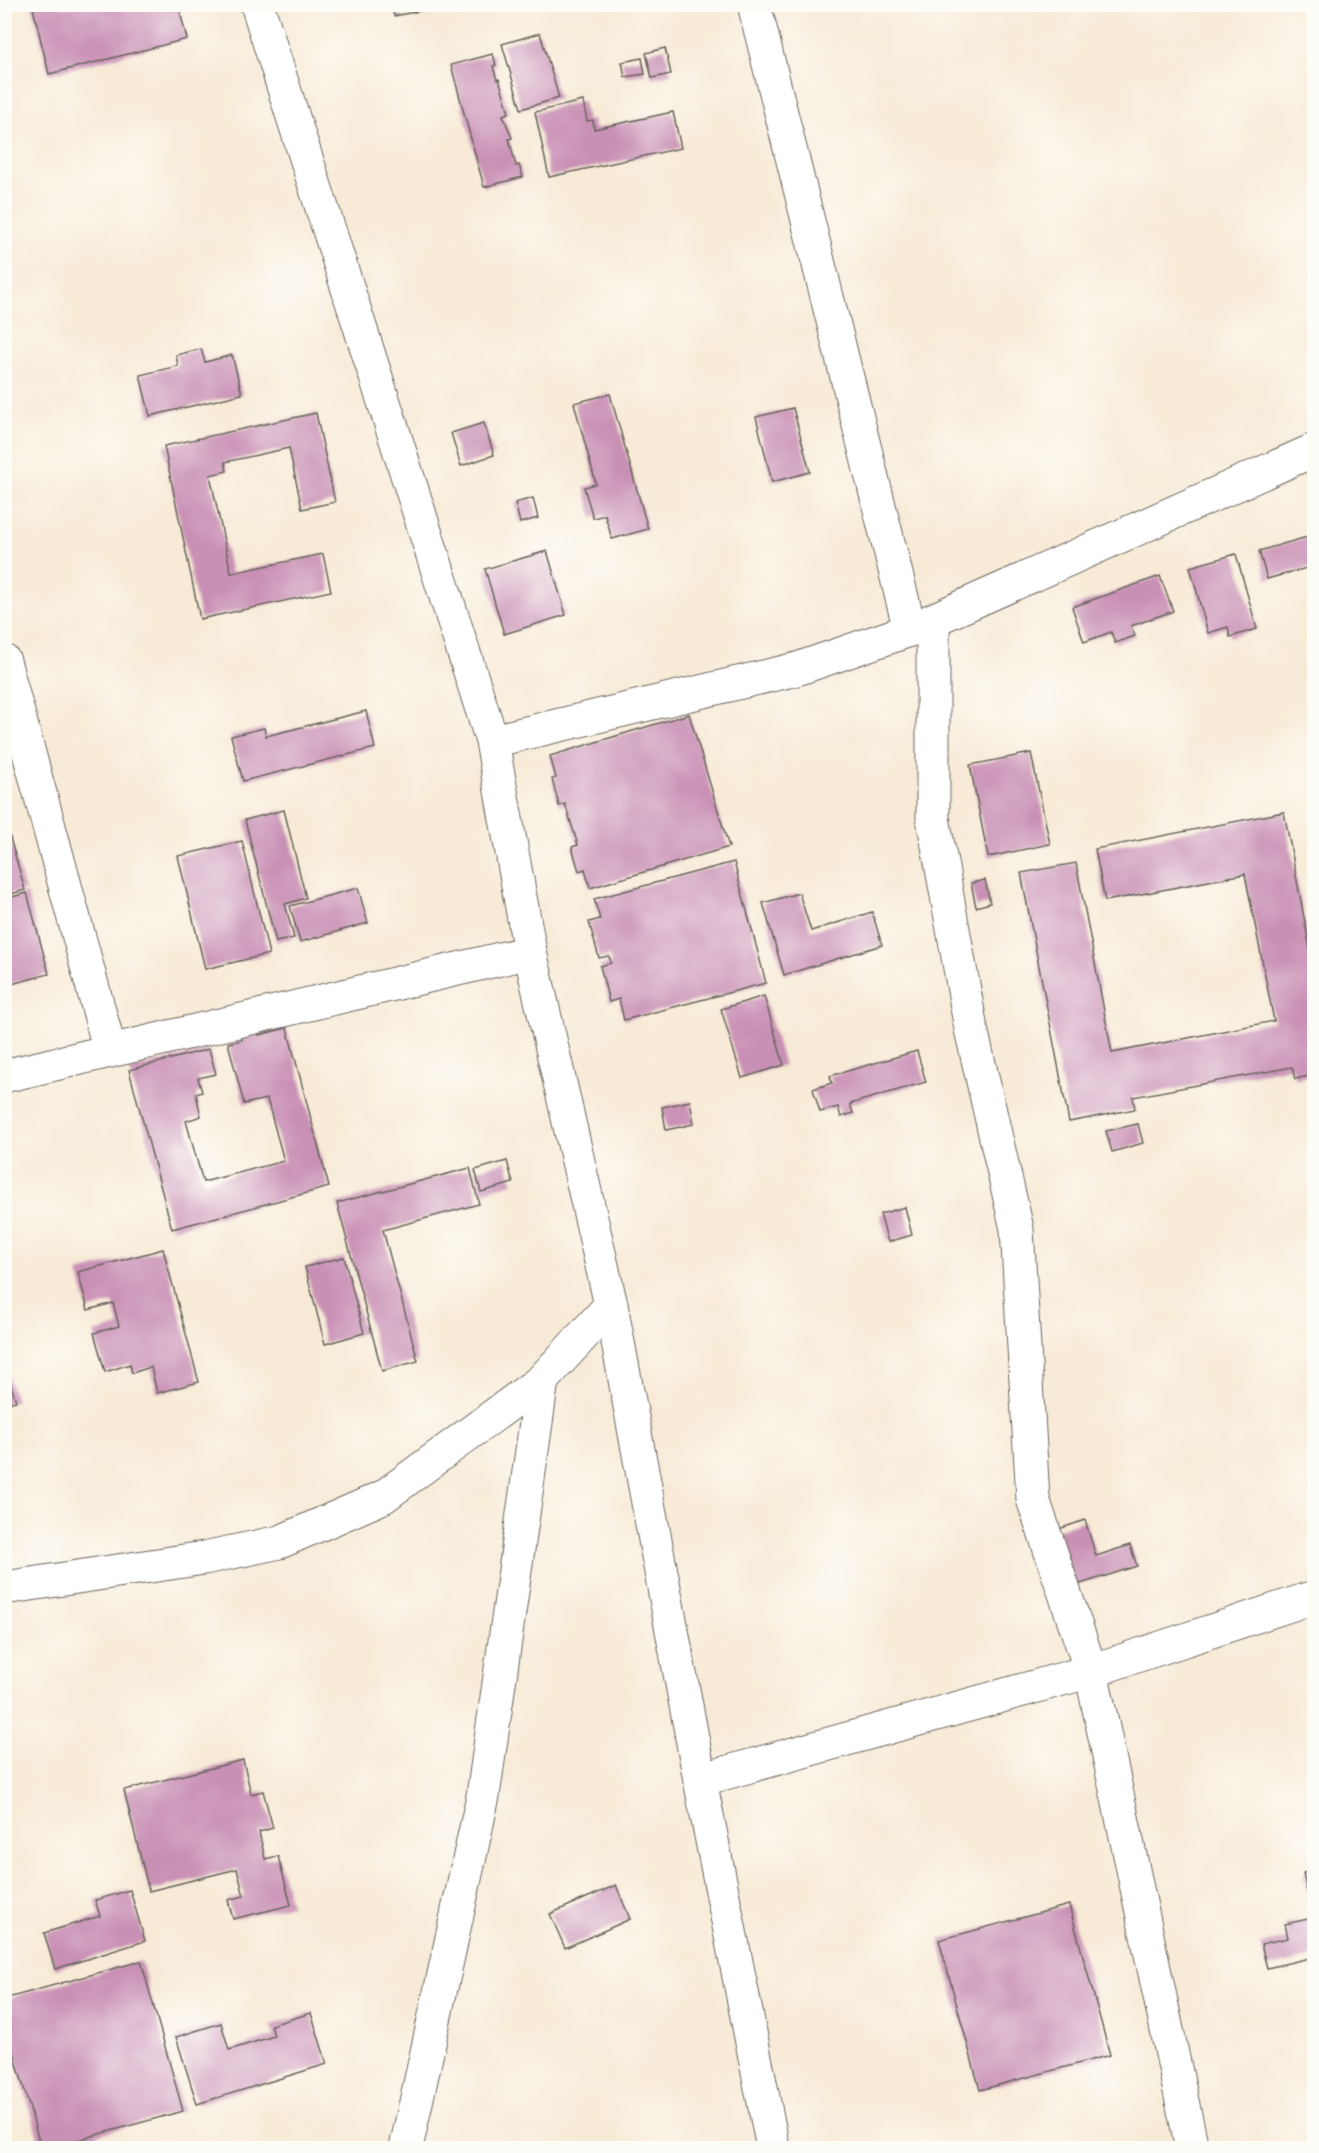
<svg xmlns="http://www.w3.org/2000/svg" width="1319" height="2153" font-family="'Gochi Hand',sans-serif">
<rect width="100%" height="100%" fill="#fdfcf7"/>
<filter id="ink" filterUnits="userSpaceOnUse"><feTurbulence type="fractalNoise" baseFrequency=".0167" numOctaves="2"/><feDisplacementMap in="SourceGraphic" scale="12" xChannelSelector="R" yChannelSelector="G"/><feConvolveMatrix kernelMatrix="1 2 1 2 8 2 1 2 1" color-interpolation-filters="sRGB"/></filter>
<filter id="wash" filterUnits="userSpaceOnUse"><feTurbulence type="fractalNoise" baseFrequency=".008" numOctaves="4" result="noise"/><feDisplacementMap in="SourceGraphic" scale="24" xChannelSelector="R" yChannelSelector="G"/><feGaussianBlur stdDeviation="1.35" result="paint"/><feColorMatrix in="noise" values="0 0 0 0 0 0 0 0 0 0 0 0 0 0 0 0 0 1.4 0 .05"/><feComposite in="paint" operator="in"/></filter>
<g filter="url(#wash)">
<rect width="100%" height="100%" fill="#f7ead6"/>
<g id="blocks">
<g fill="#c990b5">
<polygon points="32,4 64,4 65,8 78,4 178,4 187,39 49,74"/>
<polygon points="392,4 445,4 445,6 394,16"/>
<polygon points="540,33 559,98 521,109 502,44"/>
<polygon points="665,48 671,74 652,78 646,53"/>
<polygon points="493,54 496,65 493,66 497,80 499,79 509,113 503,115 512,138 509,139 516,166 519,165 523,177 484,187 451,65"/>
<polygon points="642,58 645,74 625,77 622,62"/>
<polygon points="583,101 587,121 593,120 594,129 673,112 681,148 549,177 535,112"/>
<polygon points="201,349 205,362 232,355 242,394 150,416 140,375 178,366 176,355"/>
<polygon points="610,394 648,529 612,539 605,515 593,518 584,487 596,484 574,403"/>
<polygon points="793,408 810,472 772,482 756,417"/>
<polygon points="316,413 335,502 302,509 289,448 225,462 227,471 210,475 231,573 323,554 331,591 200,619 164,446"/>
<polygon points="484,423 494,455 461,466 451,433"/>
<polygon points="533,498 538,518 520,523 515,503"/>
<polygon points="1314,535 1314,566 1267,579 1259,551"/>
<polygon points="547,551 566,615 504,634 485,569"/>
<polygon points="1236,554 1257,629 1230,637 1228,627 1208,633 1190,567"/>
<polygon points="1160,576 1173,611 1131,626 1135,636 1115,643 1111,632 1084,642 1072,607"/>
<polygon points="366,711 375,748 243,781 231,736 264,728 266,736"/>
<polygon points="689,714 729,847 590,888 585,869 579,871 572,847 578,845 565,804 559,806 552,779 556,778 550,756"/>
<polygon points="1031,753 1050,844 988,857 970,765"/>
<polygon points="284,810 306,898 285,904 294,938 276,942 245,820"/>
<polygon points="1284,812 1314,970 1314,1075 1295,1079 1292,1067 1133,1097 1135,1109 1069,1122 1021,873 1076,863 1112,1053 1274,1021 1245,874 1105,901 1095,849"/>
<polygon points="4,817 25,890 4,896"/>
<polygon points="242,841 269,954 205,969 178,856"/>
<polygon points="734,862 766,983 624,1020 619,999 609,1002 600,966 611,963 609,956 599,958 589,922 600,919 594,899"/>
<polygon points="985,880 990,903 976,907 971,883"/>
<polygon points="358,888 368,923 300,942 290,906"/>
<polygon points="27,893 49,974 4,986 4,899"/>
<polygon points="799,893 811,931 872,912 882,945 784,975 763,903"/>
<polygon points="764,996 784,1065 742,1078 721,1009"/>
<polygon points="257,1025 259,1035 287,1028 329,1187 172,1229 129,1070 209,1049 216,1074 198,1078 202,1092 196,1094 201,1116 186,1121 203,1182 284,1161 267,1099 244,1104 228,1043 242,1040 240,1030"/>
<polygon points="917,1051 926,1082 850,1104 853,1113 841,1117 838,1107 820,1112 813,1089 832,1083 830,1076"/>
<polygon points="690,1101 694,1124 666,1130 662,1107"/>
<polygon points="1138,1124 1143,1143 1112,1152 1106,1131"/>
<polygon points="507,1161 513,1183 481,1192 475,1170"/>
<polygon points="470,1168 479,1204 383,1230 418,1361 382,1371 337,1203"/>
<polygon points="905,1207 912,1235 888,1242 880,1214"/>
<polygon points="163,1249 199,1382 157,1393 151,1367 132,1373 130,1364 105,1372 94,1333 119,1326 113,1303 88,1310 78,1272"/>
<polygon points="344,1257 364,1333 325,1344 305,1267"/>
<polygon points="4,1363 16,1401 4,1404"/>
<polygon points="1085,1520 1096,1556 1130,1545 1137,1566 1074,1586 1056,1530"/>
<polygon points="243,1760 251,1794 263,1791 273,1828 259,1832 265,1859 278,1856 291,1905 233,1919 228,1900 244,1896 237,1869 149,1891 124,1790"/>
<polygon points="1314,1871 1314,1957 1267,1968 1261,1944 1288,1938 1285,1924 1313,1918 1303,1873"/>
<polygon points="616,1885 630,1919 565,1948 550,1914"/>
<polygon points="130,1890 145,1941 55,1969 44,1933 100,1916 95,1900"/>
<polygon points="1069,1905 1110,2055 980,2090 939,1940"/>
<polygon points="141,1961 183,2111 49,2148 41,2148 4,2018 4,1999"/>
<polygon points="311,2013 327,2064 197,2104 176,2037 221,2023 229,2050 274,2036 271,2025"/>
</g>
</g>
</g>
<g filter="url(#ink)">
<use href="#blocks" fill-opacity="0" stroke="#69645d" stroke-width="1.5"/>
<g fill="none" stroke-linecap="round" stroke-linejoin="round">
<defs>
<g id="minor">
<polyline points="257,4 492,741 530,952 611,1305 700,1780 773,2148"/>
<polyline points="754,4 910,630"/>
<polyline points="933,620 933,818 971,1029 1017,1229 1033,1499 1091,1671 1192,2148"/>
<polyline points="4,661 110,1051"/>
<polyline points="492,741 797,669 910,630 1314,450"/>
<polyline points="4,1076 530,952"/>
<polyline points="4,1588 204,1558 280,1542 383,1497 542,1380 611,1305"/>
<polyline points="700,1780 1091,1671 1314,1597"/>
<polyline points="406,2148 483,1796 542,1380"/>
</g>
</defs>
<use href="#minor" stroke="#69645d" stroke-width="35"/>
<use href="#minor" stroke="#fff" stroke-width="33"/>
</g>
</g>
<rect width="1319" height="2153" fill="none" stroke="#fdfcf7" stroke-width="24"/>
</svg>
